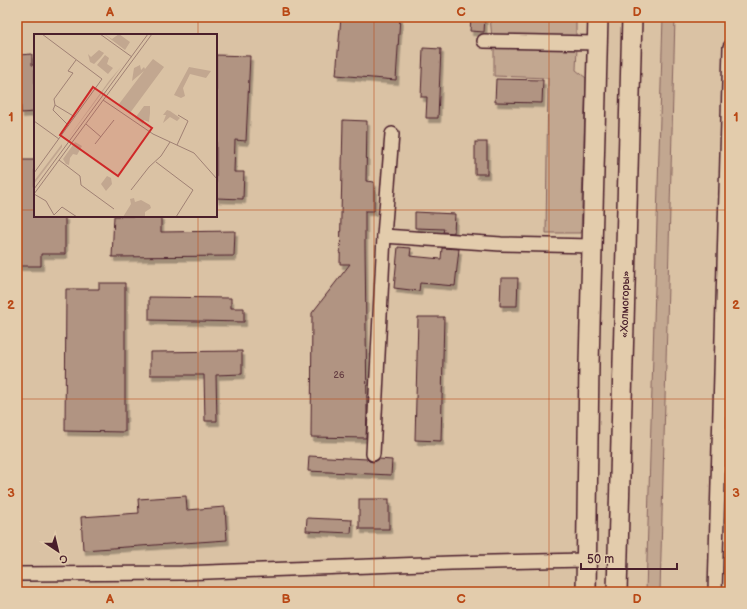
<svg xmlns="http://www.w3.org/2000/svg" width="747" height="609" font-family="'Balsamiq Sans',sans-serif">
<defs>
<filter id="shadow"><feDropShadow dx="2.5" dy="4.5" stdDeviation="0" flood-color="#0004"/></filter>
</defs>
<rect width="100%" height="100%" fill="#dac2a4"/>
<filter id="ink" filterUnits="userSpaceOnUse"><feTurbulence type="fractalNoise" baseFrequency=".025" numOctaves="2"/><feDisplacementMap in="SourceGraphic" scale="8" xChannelSelector="R" yChannelSelector="G"/><feConvolveMatrix kernelMatrix="1 2 1 2 8 2 1 2 1" color-interpolation-filters="sRGB"/></filter>
<g filter="url(#ink)">
<g fill="#c2a790" stroke="#86635e">
<polygon points="490,17 576,17 576,38 492,38"/>
<polygon points="663,17 675,17 660,592 646,592"/>
<polygon points="494,46 577,47 576,70 586,78 581,233 546,233 548,78 494,76"/>
</g>
<g fill="#b19482" stroke="#4a1f2b" filter="url(#shadow)">
<polygon points="341,17 400,17 396,80 336,75"/>
<polygon points="471,17 485,17 484,32 470,31"/>
<polygon points="423,48 441,49 438,118 426,118 427,97 421,97"/>
<polygon points="32,54 32,65 35,65 35,112 21,113 19,55"/>
<polygon points="216,55 250,56 246,141 235,140 234,172 244,172 243,199 216,198"/>
<polygon points="496,79 543,80 542,103 495,102"/>
<polygon points="343,120 367,121 366,181 374,182 374,211 365,211 365,246 367,412 366,438 311,437 312,313 350,264 340,264"/>
<rect x="475" y="142" width="12" height="32"/>
<polygon points="17,160 35,160 35,216 65,216 65,254 41,254 41,266 17,266"/>
<polygon points="415,212 455,214 454,233 443,232 444,229 415,228"/>
<polygon points="114,216 161,216 161,232 235,231 234,256 112,257"/>
<polygon points="398,247 411,248 410,256 441,259 442,248 459,249 455,286 420,283 419,291 394,288"/>
<polygon points="501,278 518,278 517,306 500,306"/>
<polygon points="99,283 125,283 125,432 65,431 66,289 99,289"/>
<polygon points="149,297 231,298 231,308 244,308 244,322 149,320"/>
<polygon points="418,317 444,317 441,441 415,440"/>
<polygon points="242,351 242,374 216,375 217,421 205,421 204,375 150,375 150,352"/>
<polygon points="309,456 367,459 369,461 373,462 376,461 379,459 392,460 391,475 308,471"/>
<polygon points="186,496 187,510 225,507 227,540 83,550 81,517 139,513 138,499"/>
<rect x="359" y="499" width="30" height="30"/>
<polygon points="307,518 352,520 351,533 306,531"/>
</g>
<g fill="none" stroke-linecap="round" stroke-linejoin="round">
<defs>
<g id="minor">
<polyline points="484,41 597,43"/>
<polyline points="384,236 501,244 592,246"/>
<polyline points="373,454 384,236 392,134"/>
<polyline points="17,574 182,573 451,563 586,560"/>
<polyline points="715,592 730,47"/>
</g>
<g id="highway">
<polyline points="586,592 589,364 598,17"/>
<path id="s1" d="M 617,592 L 632,17"/>
</g>
</defs>
<use href="#minor" stroke="#4a1f2b" stroke-width="16"/>
<use href="#highway" stroke="#4a1f2b" stroke-width="22"/>
<use href="#minor" stroke="#e3ccac" stroke-width="13"/>
<use href="#highway" stroke="#e3ccac" stroke-width="19"/>
</g>
</g>
<path fill="none" stroke="#b94815" stroke-width="1" stroke-opacity="0.55" d="M 198,17 L 198,35M 374,17 L 374,592M 549,17 L 549,592M 17,210 L 35,210M 216,210 L 730,210M 198,216 L 198,592M 17,399 L 730,399"/>
<g text-anchor="middle" dominant-baseline="central" stroke-width="3" stroke-linejoin="round" paint-order="stroke">
<g font-size="9" fill="#643c41">
<text x="339" y="375">26</text>
</g>
<g font-size="11" fill="#4a1f2b" stroke="#e3ccac">
<text stroke="none"><textPath href="#s1" startOffset="288">«Холмогоры»</textPath></text>
</g>
</g>
<g transform="translate(34 34)">
<rect width="183" height="183" fill="#dac2a4"/>
<path d="M 70,0 L 78,5 L 85,0 L 96,8 L 91,16 ZM 65,16 L 70,19 L 67,23 L 60,30 L 56,28 L 54,20 L 57,23 ZM 71,21 L 75,24 L 73,30 L 79,34 L 74,40 L 63,31 ZM 119,25 L 130,33 L 96,79 L 85,70 L 110,37 L 98,47 L 100,34 L 106,31 L 107,36 L 110,33 L 111,35 ZM 87,33 L 32,107 L 75,47 ZM 155,33 L 177,37 L 172,44 L 156,40 L 149,54 L 151,62 L 147,64 L 140,61 ZM 110,72 L 116,72 L 116,79 L 115,88 L 110,86 L 109,90 L 101,84 ZM 133,76 L 136,77 L 146,84 L 143,87 L 136,83 L 129,89 L 132,81 L 129,81 ZM 41,108 L 48,112 L 43,121 L 39,120 L 36,124 L 35,131 L 32,130 L 29,125 ZM 28,110 L 28,113 L 0,150 L 0,147 ZM 73,142 L 77,144 L 78,150 L 72,157 L 67,150 ZM 100,164 L 101,168 L 107,166 L 116,171 L 117,174 L 111,178 L 111,183 L 89,183 L 97,170 L 96,165 Z" fill="#c2a790"/>
<path fill="none" stroke="#a08174" stroke-width="1" d="M 66,0 L 98,23M 69,66 L 119,100 L 160,119 L 183,145M 21,71 L 19,76 L 35,92M 41,83 L 21,71 L 20,65 L 39,39 L 34,37 L 42,26M 0,87 L 25,105M 52,90 L 67,103M 61,110 L 80,86M 143,111 L 154,87 L 144,81M 25,126 L 46,142 L 47,151 L 80,175M 122,128 L 159,156 L 142,183M 0,139 L 68,45 L 8,0M 0,155 L 114,0M 97,156 L 115,133 L 127,122 L 136,108M 0,160 L 12,167 L 20,181 L 28,173 L 43,183M 0,160 L 118,0"/>
<path fill="#cf2828" fill-opacity="0.15" stroke="#cf2828" stroke-width="2" d="M 59,53 L 118,94 L 84,142 L 26,101 Z"/>
<rect width="183" height="183" fill="none" stroke="#4a1f2b" stroke-width="2"/>
</g>
<rect width="747" height="609" fill="none" stroke="#e3ccac" stroke-width="44"/>
<g transform="translate(58 551) rotate(145)" stroke="#e3ccac" stroke-width="3" paint-order="stroke">
<path d="M0-3L7 15L0 10L-7 15Z" fill="#4a1f2b"/>
<text y="-6" font-size="11" font-weight="bold" text-anchor="middle" fill="#4a1f2b">С</text>
</g>
<path d="M581 563v6h96v-6" fill="none" stroke="#4a1f2b" stroke-width="2"/>
<text x="587" y="563" font-size="12" fill="#4a1f2b" stroke="#e3ccac" stroke-width="3" paint-order="stroke">50 m</text>
<rect x="22" y="22" width="703" height="565" fill="none" stroke="#b94815" stroke-width="1.5"/>
<g font-size="13" text-anchor="middle" font-weight="bold" fill="#b94815">
<text x="110" y="16">A</text>
<text x="286" y="16">B</text>
<text x="461" y="16">C</text>
<text x="637" y="16">D</text>
<text x="11" y="121">1</text>
<text x="736" y="121">1</text>
<text x="11" y="309">2</text>
<text x="736" y="309">2</text>
<text x="11" y="497">3</text>
<text x="736" y="497">3</text>
<text x="110" y="603">A</text>
<text x="286" y="603">B</text>
<text x="461" y="603">C</text>
<text x="637" y="603">D</text>
</g>
</svg>
